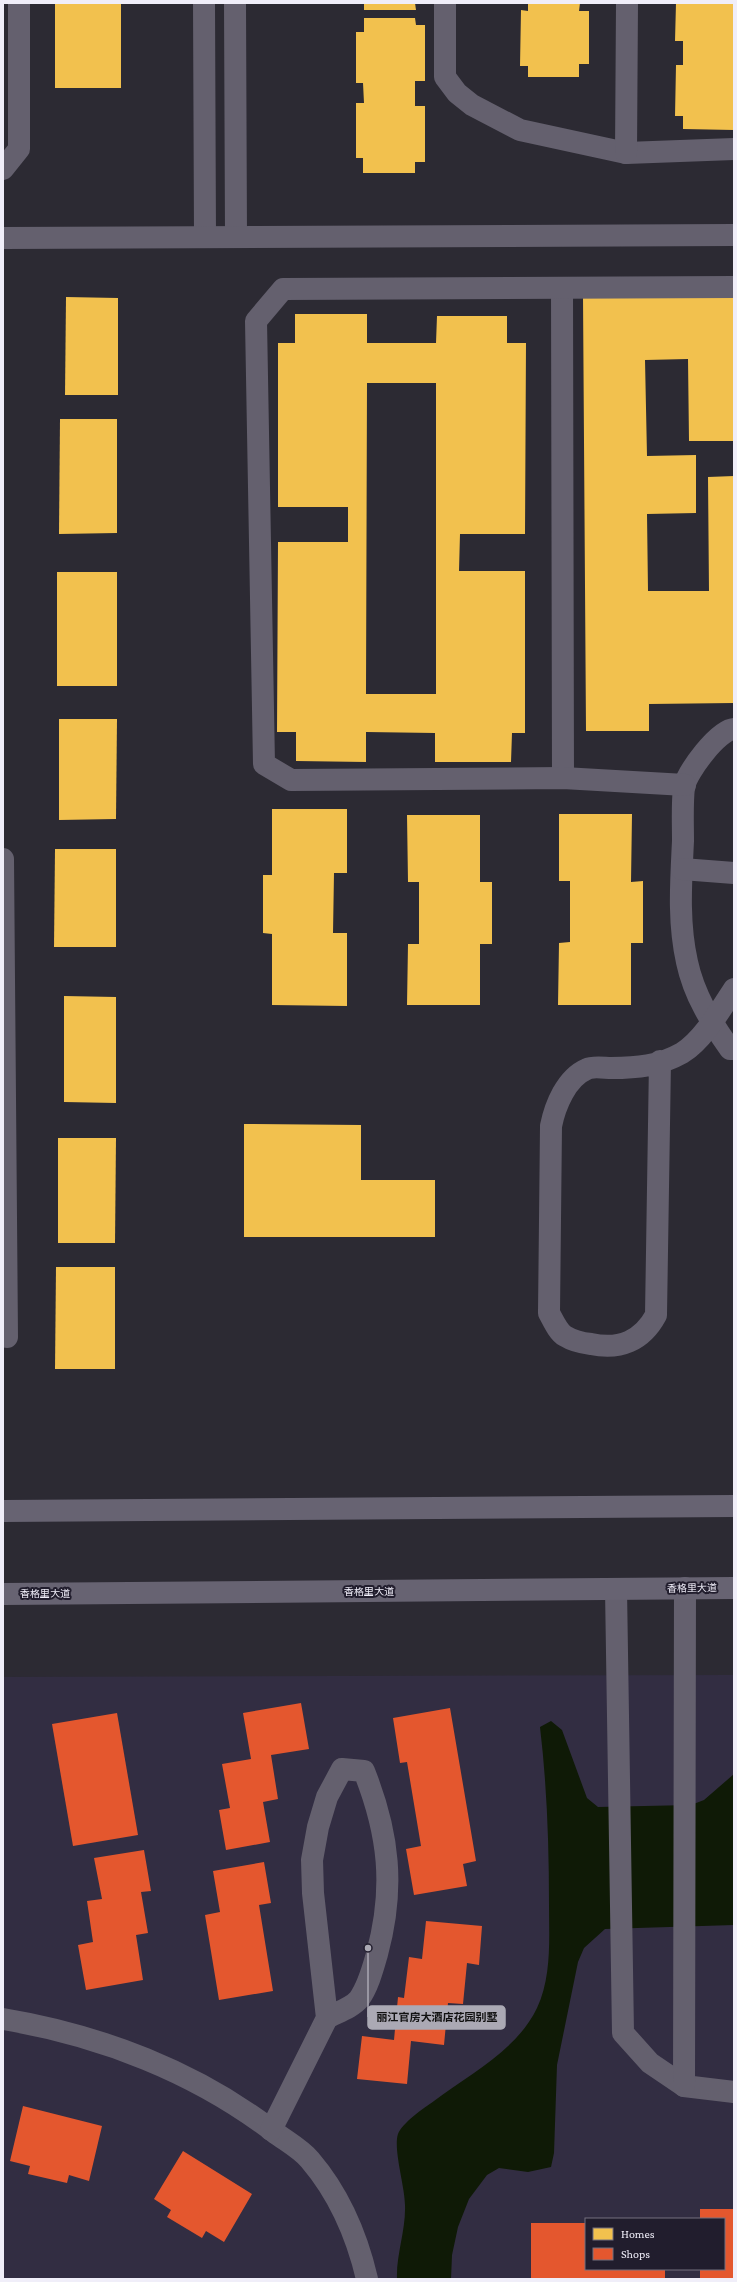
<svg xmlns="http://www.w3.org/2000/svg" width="737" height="2282" font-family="'Crimson Pro','Noto Sans SC',serif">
<rect width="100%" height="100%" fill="#2c2a33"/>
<path fill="#322d42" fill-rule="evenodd" d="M 734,1675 L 734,2279 L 3,2279 L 3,1677 ZM 586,2219 L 724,2219 L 724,2269 L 586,2269 Z"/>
<path fill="#0f1a06" d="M 551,1721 L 562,1730 L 587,1798 L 598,1807 L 691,1805 L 704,1800 L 734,1774 L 734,1925 L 605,1929 L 584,1948 L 578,1962 L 557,2065 L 554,2153 L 551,2167 L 528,2172 L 499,2168 L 487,2175 L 469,2199 L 458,2227 L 452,2255 L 451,2279 L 397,2279 C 396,2255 406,2230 405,2205 C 405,2187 393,2149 398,2134 C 402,2123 424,2108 434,2101 C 470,2074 517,2050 537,2008 C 552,1976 549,1938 549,1904 C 549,1845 547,1786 540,1727 Z"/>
<g fill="#f2c14e" fill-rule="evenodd">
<rect x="55" y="3" width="66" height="85"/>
<polygon points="364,3 415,3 416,10 364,10"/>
<polygon points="528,3 580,3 579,11 589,11 589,64 579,64 579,77 528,77 528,66 520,66 521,10 528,11"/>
<polygon points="676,3 734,3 734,130 683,129 683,116 675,116 676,65 683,65 683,41 675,41"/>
<polygon points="364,18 415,18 416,25 425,25 425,81 415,81 415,106 425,106 425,162 415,162 415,173 363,173 363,158 356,158 356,103 364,103 363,83 356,83 356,32 364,32"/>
<polygon points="734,294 734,441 689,441 688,359 645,360 647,456 696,455 696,513 647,514 648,591 709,591 708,477 734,476 734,703 649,704 649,731 586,731 583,296"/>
<polygon points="66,297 118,298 118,395 65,395"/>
<path d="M 295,314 L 367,314 L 367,343 L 436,343 L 437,316 L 507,316 L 507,343 L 526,343 L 525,534 L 460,534 L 459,571 L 525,571 L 525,733 L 512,733 L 511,762 L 435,762 L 435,733 L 366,732 L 366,762 L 296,761 L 296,732 L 277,732 L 278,542 L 348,542 L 348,507 L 278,507 L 278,343 L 295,343 ZM 367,383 L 436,383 L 436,694 L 366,694 Z"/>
<polygon points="60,419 117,419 117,533 59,534"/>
<rect x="57" y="572" width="60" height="114"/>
<polygon points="59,719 117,719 116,819 59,820"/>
<polygon points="272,809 347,809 347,873 334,873 333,933 347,933 347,1006 272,1005 272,934 263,933 263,875 272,875"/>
<polygon points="559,814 632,814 631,882 643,881 643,943 631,943 631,1005 558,1005 559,943 570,942 570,881 559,881"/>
<polygon points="407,815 480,815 480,882 492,882 492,944 480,944 480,1005 407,1005 408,944 419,944 419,882 408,882"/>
<polygon points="55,849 116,849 116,947 54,947"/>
<polygon points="64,996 116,997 116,1103 64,1102"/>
<polygon points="244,1124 361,1125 361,1180 435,1180 435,1237 244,1237"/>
<polygon points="58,1138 116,1138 115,1243 58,1243"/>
<polygon points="56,1267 115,1267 115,1369 55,1369"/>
</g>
<g fill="#e4572e">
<polygon points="301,1703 309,1749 271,1755 278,1799 263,1802 270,1842 226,1850 219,1810 230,1808 222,1764 251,1759 243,1713"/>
<polygon points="450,1708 476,1861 463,1864 467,1886 414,1895 406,1849 421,1846 407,1762 400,1763 393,1718"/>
<polygon points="117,1713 138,1835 73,1846 52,1724"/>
<polygon points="144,1850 151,1891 141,1892 148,1933 136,1935 143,1980 86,1990 78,1945 93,1942 87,1901 102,1899 94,1858"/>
<polygon points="264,1862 271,1903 259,1905 273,1991 219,2000 205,1915 220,1912 213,1871"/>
<polygon points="426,1921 482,1926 479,1965 467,1963 463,2004 448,2003 444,2045 411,2041 407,2084 357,2079 362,2036 394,2040 398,1997 404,1998 409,1957 422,1959"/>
<polygon points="23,2106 102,2126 89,2181 69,2175 67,2183 28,2174 30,2166 10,2161"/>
<polygon points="183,2151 252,2194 224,2242 206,2231 202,2238 167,2217 171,2210 154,2199"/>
<polygon points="700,2209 734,2209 734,2279 700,2279 700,2269 724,2269 724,2219 700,2219"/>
<polygon points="531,2223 586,2223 586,2269 665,2269 665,2279 531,2279"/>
</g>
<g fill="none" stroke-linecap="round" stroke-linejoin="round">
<g stroke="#64606e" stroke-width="22">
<polyline points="445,3 445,77 457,93 472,105 520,130 626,153 734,149"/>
<polyline points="626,153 627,3"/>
<polyline points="3,169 19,149 19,3"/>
<polyline points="562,288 563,778"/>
<path d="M 734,729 C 718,730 687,772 684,787 C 682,804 683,823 683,841 C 681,882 678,922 687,962 C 694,995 711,1022 730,1049 L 734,1049"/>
<polyline points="685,785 563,778 291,780 264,764 256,321 283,289 734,287"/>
<polyline points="3,859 7,1337"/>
<polyline points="682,869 734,873"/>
<path d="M 660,1061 L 656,1315 C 642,1341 620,1350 591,1344 C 582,1343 573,1341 565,1336 C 558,1332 553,1320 549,1313 L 551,1126 C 555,1106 566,1078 587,1069 C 593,1066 605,1068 611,1068 C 637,1068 659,1066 682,1053 C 703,1040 721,1009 734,989"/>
<polyline points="616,1589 623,2033 650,2063 684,2086 734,2092"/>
<path d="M 3,2019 C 100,2035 196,2072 274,2132 C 286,2141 301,2149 310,2160 C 339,2194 357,2236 367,2279"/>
<polyline points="684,2086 685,1588"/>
<path d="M 271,2130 L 327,2018 L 313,1893 L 312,1860 L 318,1827 L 327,1797 L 342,1769 L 364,1771 C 389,1834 395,1888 377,1954 C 373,1968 368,1987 359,1999 C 353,2007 336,2013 327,2018"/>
</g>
<g stroke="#64606e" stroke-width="22">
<polyline points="204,3 205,237"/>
<polyline points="235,3 236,237"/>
<polyline points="3,238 734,235"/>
</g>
<g stroke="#676372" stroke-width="22">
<polyline points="3,1511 734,1506"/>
<polyline points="3,1594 734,1588"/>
</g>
</g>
<g text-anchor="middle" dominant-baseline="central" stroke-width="4" stroke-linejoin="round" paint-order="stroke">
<g font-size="10" fill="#f0eef9" stroke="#211d2d">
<text transform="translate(692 1588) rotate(-1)">香格里大道</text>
<text x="369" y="1591">香格里大道</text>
<text x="45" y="1593">香格里大道</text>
</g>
</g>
<path fill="none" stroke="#aba9b4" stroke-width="1.5" d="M368 1948L368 2017"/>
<circle fill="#aba9b4" stroke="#211d2d" stroke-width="1.5" cx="368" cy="1948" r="4"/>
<rect fill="#aba9b4" stroke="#aba9b4" stroke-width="1.5" x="368" y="2006" width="137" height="23" rx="4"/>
<g font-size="11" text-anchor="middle" font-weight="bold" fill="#111">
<text x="437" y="2021">丽江官房大酒店花园别墅</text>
</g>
<rect width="737" height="2282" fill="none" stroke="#f0eef9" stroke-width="8"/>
<rect x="585" y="2218" width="140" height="52" fill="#211d2d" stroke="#74717f"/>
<rect x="593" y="2228" width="20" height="12" fill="#f2c14e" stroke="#74717f"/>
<text x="621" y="2238" font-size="12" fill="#f0eef9">Homes</text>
<rect x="593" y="2248" width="20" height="12" fill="#e4572e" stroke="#74717f"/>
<text x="621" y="2258" font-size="12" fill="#f0eef9">Shops</text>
</svg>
